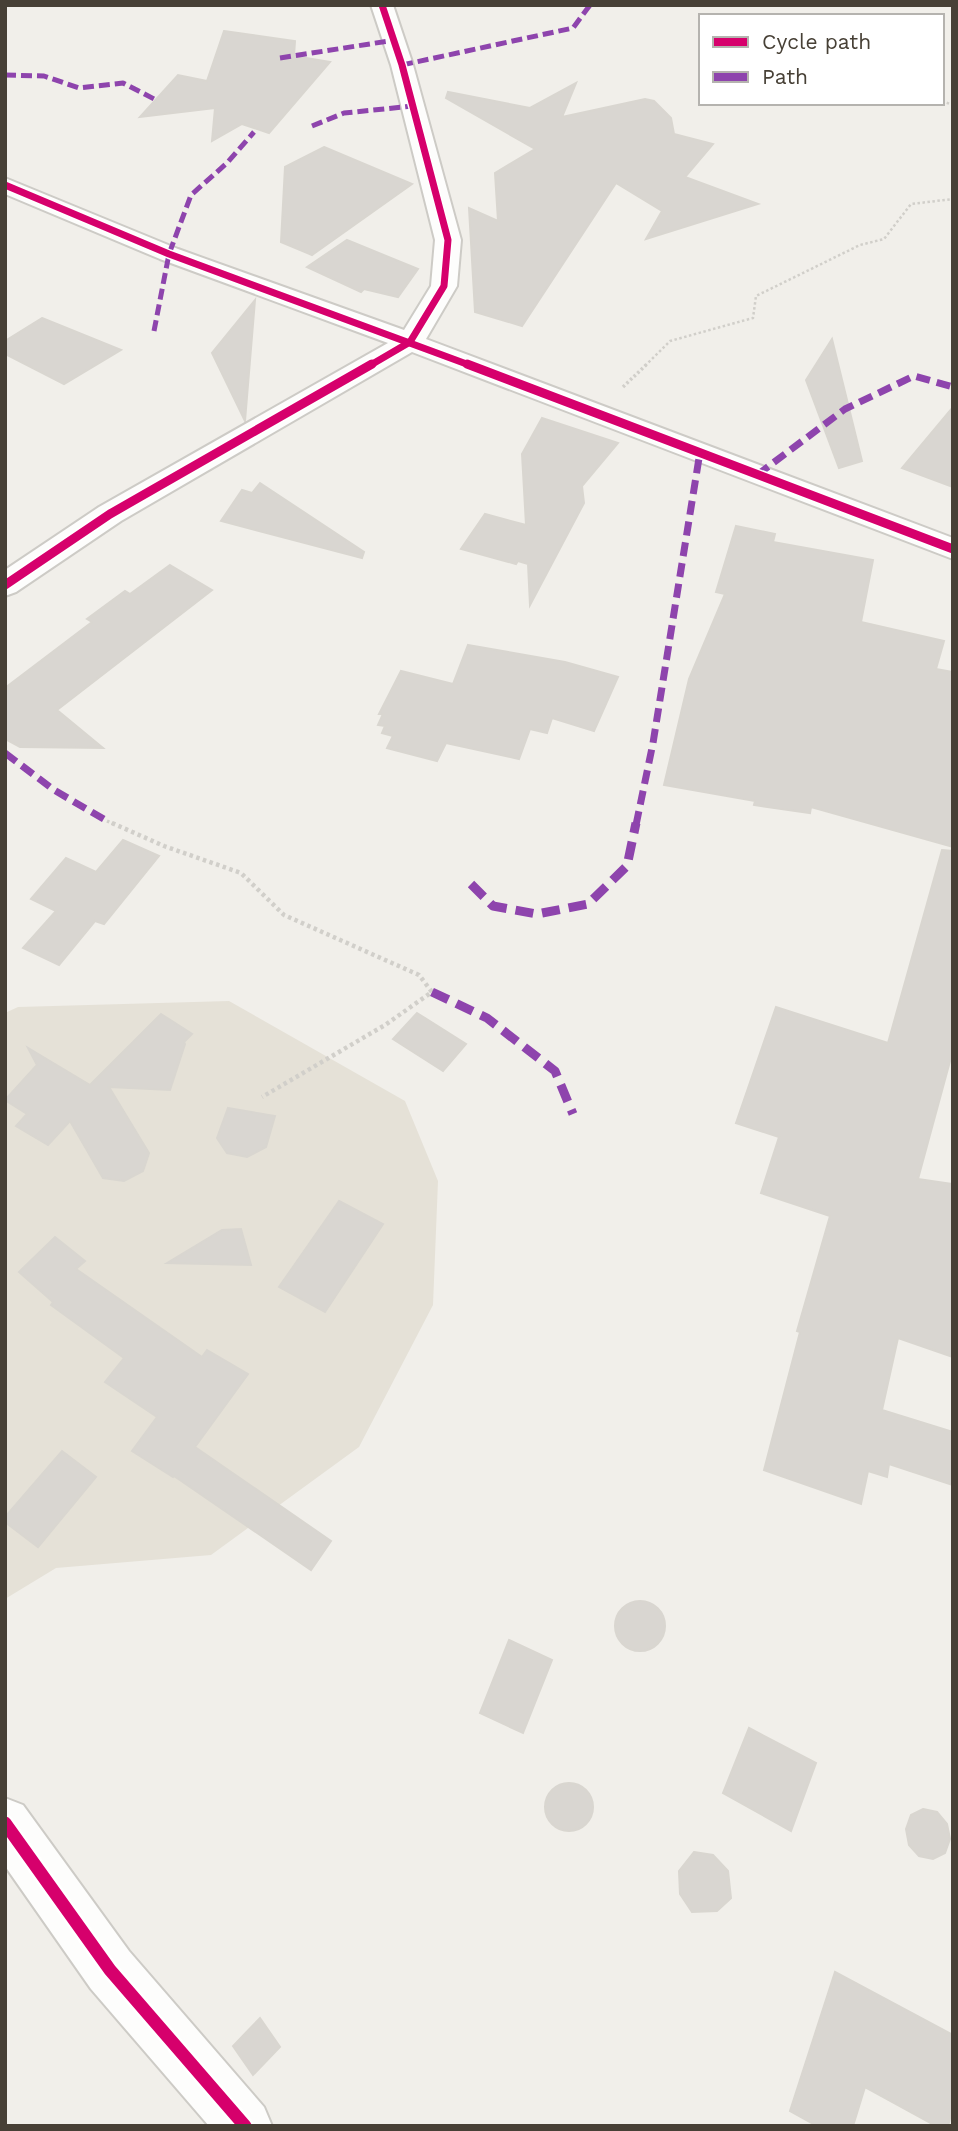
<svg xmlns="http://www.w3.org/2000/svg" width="958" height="2131" font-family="'Work Sans',sans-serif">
<rect width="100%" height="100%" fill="#f1efea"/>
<polygon fill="#e5e1d7" points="229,1001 405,1101 438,1181 433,1305 359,1447 211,1555 56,1568 5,1599 5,1013 18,1007"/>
<g fill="#d9d6d1" stroke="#d9d6d0" stroke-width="2">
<polygon points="224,31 295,41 294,56 330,62 269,133 242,124 212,141 215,108 140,117 178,75 207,81"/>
<polygon points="576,83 562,117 645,99 654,101 671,118 674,134 713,144 685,177 758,204 646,239 662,211 616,183 522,326 475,312 469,208 498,221 495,173 535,149 446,98 448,92 530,108"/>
<polygon points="324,147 412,184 312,255 281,242 285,167"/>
<polygon points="347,240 418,269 398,297 364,289 361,292 307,267"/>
<polygon points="255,300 245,421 212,353"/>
<polygon points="42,318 121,350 64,384 5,354 5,341"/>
<polygon points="832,339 862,461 839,468 806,380"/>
<polygon points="953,407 953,487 902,468"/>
<polygon points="542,418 618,443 582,486 584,503 530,605 528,564 518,561 516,564 461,549 485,514 526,525 522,454"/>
<polygon points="260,483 364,552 362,558 221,521 242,490 252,493"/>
<polygon points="736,526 775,534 773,542 873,560 861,622 944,641 936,669 953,672 953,847 811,807 810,813 754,805 755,801 664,785 689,679 725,594 716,592"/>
<polygon points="170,565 212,590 57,710 103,748 20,747 5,739 5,688 92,622 87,619 125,591 130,594"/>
<polygon points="468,645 565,662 618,677 594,731 552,718 547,733 530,729 519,759 446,743 437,761 387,748 393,736 382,733 385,726 378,725 383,714 379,714 401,671 453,684"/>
<polygon points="123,840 159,856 104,924 95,921 59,965 23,948 56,911 31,899 66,858 96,872"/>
<polygon points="942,850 953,851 953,1050 918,1179 953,1184 953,1357 898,1338 882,1410 953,1432 953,1485 889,1464 887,1477 868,1471 861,1504 764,1470 800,1332 797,1331 830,1216 761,1193 779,1137 736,1123 776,1007 888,1043"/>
<polygon points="417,1013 466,1044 443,1071 393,1039"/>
<polygon points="161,1014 192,1034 184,1042 185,1044 170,1090 109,1087 149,1153 143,1171 124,1181 103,1178 70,1121 48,1145 16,1126 27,1114 5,1100 37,1065 28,1048 90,1085"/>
<polygon points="228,1108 275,1116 266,1147 247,1157 227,1153 217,1138"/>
<polygon points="339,1201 383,1224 325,1312 279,1287"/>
<polygon points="241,1229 251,1265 167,1263 222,1230"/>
<polygon points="55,1237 85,1261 76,1269 202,1357 207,1350 248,1374 195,1447 331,1541 311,1570 174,1476 173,1477 132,1451 157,1417 105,1382 124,1358 51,1305 53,1302 19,1272"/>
<polygon points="62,1451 96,1477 38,1547 5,1522 5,1517"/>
<circle cx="640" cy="1626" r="25"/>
<polygon points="509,1640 552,1660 523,1733 480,1713"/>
<polygon points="749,1728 816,1763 791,1831 723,1793"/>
<circle cx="569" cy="1807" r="24"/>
<polygon points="923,1809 937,1812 947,1824 950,1839 945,1853 933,1859 919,1856 909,1845 906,1829 911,1815"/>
<polygon points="694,1852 713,1855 728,1871 731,1898 717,1911 692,1912 680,1894 679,1871"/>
<polygon points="835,1972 953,2035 953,2108 948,2126 936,2126 865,2087 853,2126 817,2126 790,2111"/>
<polygon points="260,2018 280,2047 253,2075 233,2046"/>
</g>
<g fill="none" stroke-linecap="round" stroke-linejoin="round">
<defs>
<g id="minor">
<polygon points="371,5 393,5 413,65 461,240 457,286 426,339 953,538 953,559 412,352 121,521 16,592 5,596 5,570 99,507 388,343 160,259 5,194 5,178 178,249 404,330 431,286 435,240 391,65"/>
<polygon points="5,1798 23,1805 129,1951 264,2107 272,2126 209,2126 91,1989 5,1866"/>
</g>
</defs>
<use href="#minor" stroke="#cdcbc6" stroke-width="4"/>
<g stroke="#d1cfca" stroke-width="2.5" stroke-dasharray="2.5 2.5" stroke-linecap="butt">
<polyline points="942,101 953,105"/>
<polyline points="645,366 670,341 753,318 756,296 860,245 884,239 911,204 953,199"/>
</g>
<g stroke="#d1cfca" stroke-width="3.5" stroke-dasharray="2.5 2.5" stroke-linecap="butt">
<polyline points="623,387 647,364"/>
<polyline points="107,821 116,825"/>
</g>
<polyline stroke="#d1cfca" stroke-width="4.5" stroke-dasharray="3.5 3.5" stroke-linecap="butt" points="112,823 164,846 241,873 284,915 419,975 432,992 385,1025 262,1097"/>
<use href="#minor" fill="#fdfdfc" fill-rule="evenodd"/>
<g stroke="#8e44ad" stroke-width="5" stroke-dasharray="11 5" stroke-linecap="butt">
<polyline points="280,58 395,40"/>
<polyline points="402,65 573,28 590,5"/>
<polyline points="5,75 44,76 79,88 123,83 158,101"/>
<polyline points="312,126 344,113 413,106"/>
<polyline points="154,331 169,254 191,195 227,163 254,132"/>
</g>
<g stroke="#8e44ad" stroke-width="7" stroke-dasharray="14 7" stroke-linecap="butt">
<polyline points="757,475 845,409 914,376 953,387"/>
<polyline points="5,753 54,790 107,821"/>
<polyline points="636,825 653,743 700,452"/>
</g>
<g stroke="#8e44ad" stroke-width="9" stroke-dasharray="18 9" stroke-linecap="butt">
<polyline points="471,884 493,906 537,914 588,904 627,866 636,823"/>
<polyline points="432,992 487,1018 555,1071 573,1114"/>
</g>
<defs>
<g id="cycleway-far2">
<polyline points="5,185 169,254 472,366"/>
<polyline points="369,366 410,342 444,286 448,240 402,65 382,5"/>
</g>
<g id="cycleway-far1">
<polyline points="467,364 953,549"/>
<polyline points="5,585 110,514 372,364"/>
</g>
<polyline id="cycleway" points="5,1823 110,1970 245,2126"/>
</defs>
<use href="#cycleway-far2" stroke="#fff" stroke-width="10"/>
<use href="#cycleway-far1" stroke="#fff" stroke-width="12"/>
<use href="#cycleway" stroke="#fff" stroke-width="18"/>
<use href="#cycleway-far2" stroke="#d6006c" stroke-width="7"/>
<use href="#cycleway-far1" stroke="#d6006c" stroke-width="9"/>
<use href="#cycleway" stroke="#d6006c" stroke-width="13"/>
</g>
<rect width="958" height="2131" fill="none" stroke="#474036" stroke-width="14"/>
<rect x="699" y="14" width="245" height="91" fill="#ffffff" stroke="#b5b3af" stroke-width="2"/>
<rect x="713" y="37" width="35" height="10" fill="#d6006c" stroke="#b5b3af" stroke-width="2"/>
<text x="762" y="49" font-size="21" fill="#474036">Cycle path</text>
<rect x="713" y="72" width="35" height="10" fill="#8e44ad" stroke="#b5b3af" stroke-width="2"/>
<text x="762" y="84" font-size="21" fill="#474036">Path</text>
</svg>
